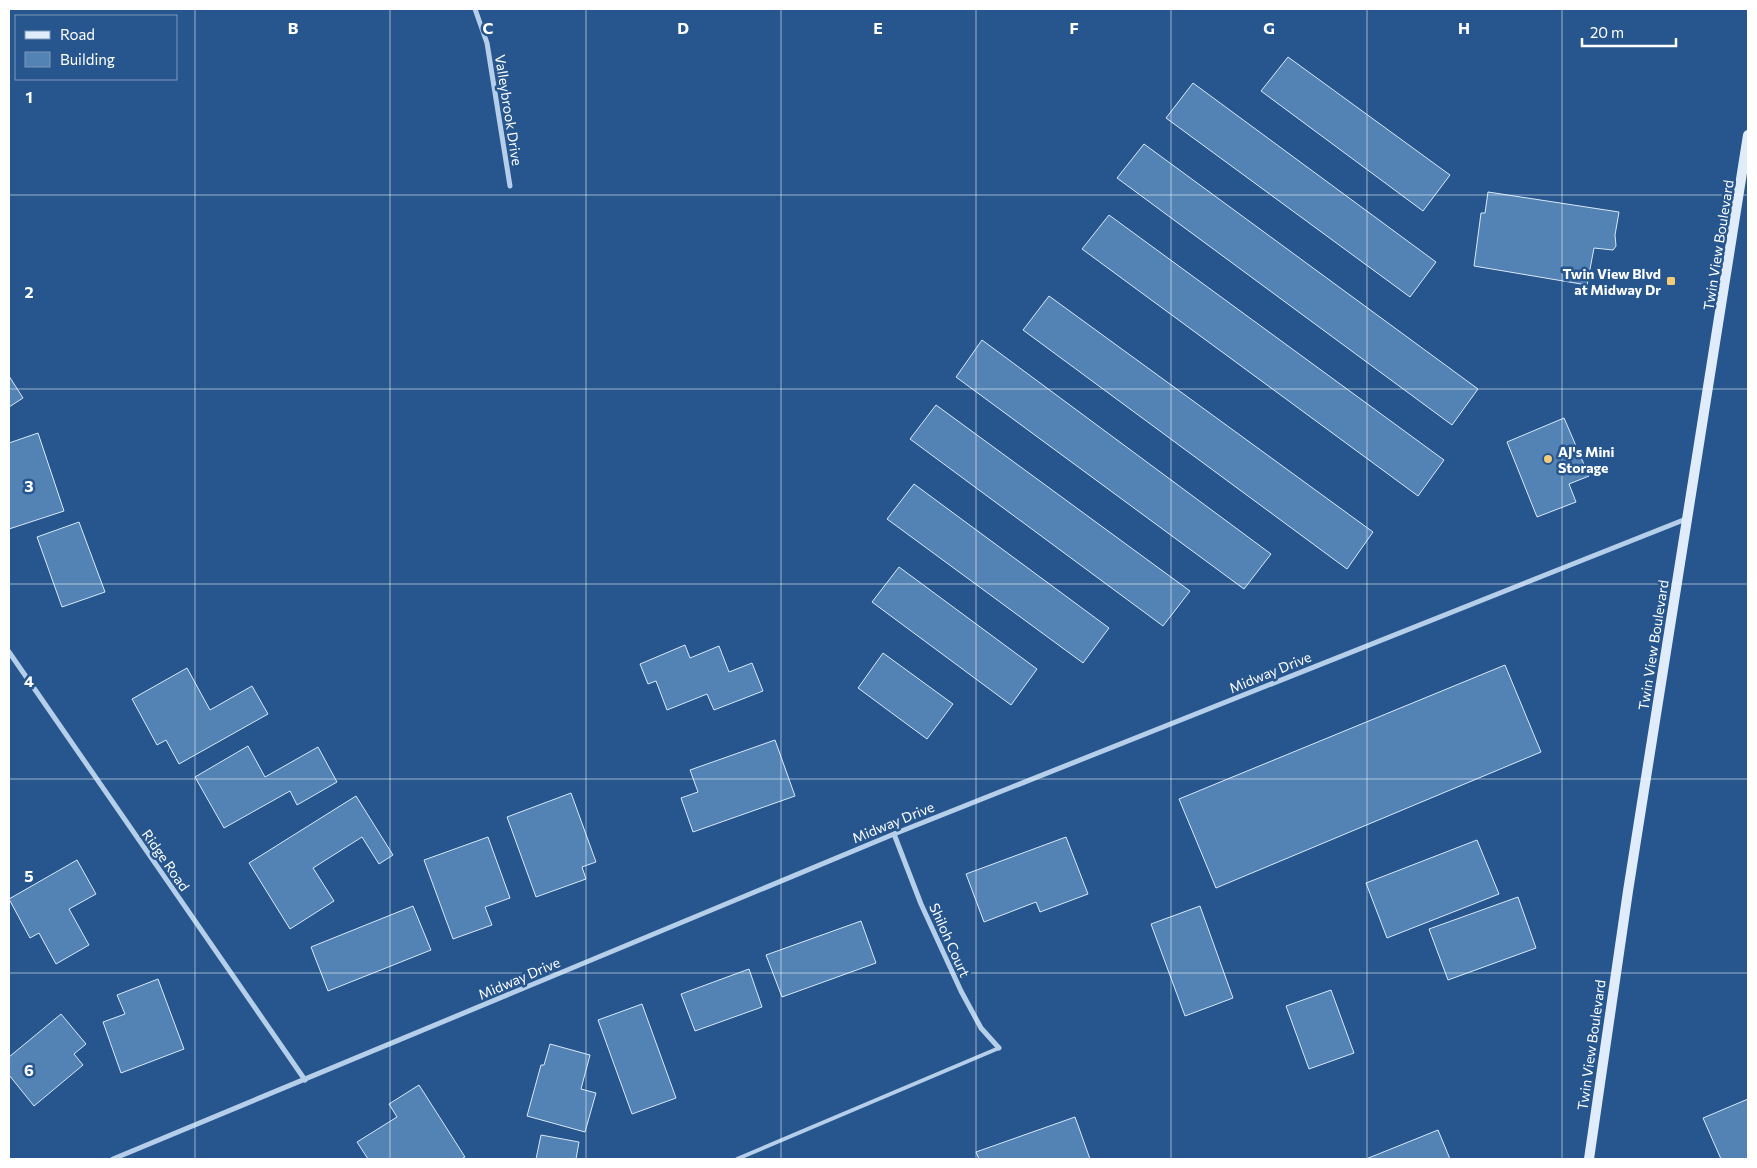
<svg xmlns="http://www.w3.org/2000/svg" width="1757" height="1168" font-family="Commissioner,sans-serif">
<rect width="100%" height="100%" fill="#26568d"/>
<g fill="#5382b5" stroke="#dae9f8">
<polygon points="1288,57 1450,175 1423,211 1261,91"/>
<polygon points="1193,83 1436,262 1410,297 1166,118"/>
<polygon points="1144,144 1478,389 1452,425 1117,178"/>
<polygon points="1488,192 1619,212 1615,235 1616,246 1613,250 1594,248 1587,285 1474,266 1481,213 1485,213"/>
<polygon points="1109,215 1444,460 1418,496 1082,249"/>
<polygon points="1049,296 1373,532 1347,569 1023,330"/>
<polygon points="982,340 1271,554 1244,589 956,377"/>
<polygon points="9,376 23,398 9,407"/>
<polygon points="936,405 1190,591 1163,626 910,439"/>
<polygon points="1564,418 1589,476 1569,484 1576,502 1537,517 1507,442"/>
<polygon points="38,433 64,511 9,529 9,443"/>
<polygon points="914,484 1109,628 1083,663 887,519"/>
<polygon points="79,522 105,592 62,607 37,537"/>
<polygon points="899,567 1037,669 1011,705 872,602"/>
<polygon points="685,645 690,658 719,646 729,672 752,663 763,691 714,710 707,694 667,710 656,681 648,684 640,664"/>
<polygon points="883,653 953,704 927,739 858,688"/>
<polygon points="1505,665 1541,752 1216,888 1179,799"/>
<polygon points="187,668 210,710 252,686 268,714 179,764 166,740 157,745 132,699"/>
<polygon points="775,740 795,796 693,832 681,798 698,792 690,770"/>
<polygon points="248,746 265,777 318,747 337,782 297,805 290,791 224,828 195,777"/>
<polygon points="571,793 596,862 582,867 586,879 536,897 507,817"/>
<polygon points="356,796 393,855 379,864 362,837 313,868 334,901 290,929 249,863"/>
<polygon points="488,837 510,898 485,907 492,925 453,939 424,860"/>
<polygon points="1066,837 1088,894 1040,912 1036,902 984,922 966,874"/>
<polygon points="1477,840 1499,894 1387,938 1366,883"/>
<polygon points="77,860 96,894 69,909 89,945 56,964 39,933 30,938 9,899"/>
<polygon points="1518,897 1536,948 1448,980 1429,929"/>
<polygon points="413,906 431,950 328,991 311,947"/>
<polygon points="1200,906 1233,998 1185,1016 1151,924"/>
<polygon points="861,921 876,963 782,997 766,955"/>
<polygon points="749,969 762,1007 695,1031 681,994"/>
<polygon points="158,979 184,1049 121,1073 103,1022 125,1014 117,995"/>
<polygon points="1331,990 1354,1053 1309,1069 1286,1006"/>
<polygon points="642,1004 676,1098 632,1114 598,1020"/>
<polygon points="61,1014 86,1044 74,1054 83,1065 34,1106 9,1075 9,1057"/>
<polygon points="550,1044 590,1055 581,1089 596,1093 585,1132 527,1116 541,1065 544,1065"/>
<polygon points="419,1085 465,1157 461,1159 368,1159 357,1142 397,1117 389,1104"/>
<polygon points="1748,1099 1748,1159 1721,1159 1703,1118"/>
<polygon points="1075,1117 1090,1159 979,1159 976,1152"/>
<polygon points="1438,1130 1450,1159 1366,1159"/>
<polygon points="541,1135 579,1142 576,1159 536,1159"/>
</g>
<g fill="none" stroke-linecap="round" stroke-linejoin="round">
<polyline stroke="#b5cfea" stroke-width="4" points="737,1159 999,1048"/>
<g stroke="#b5cfea" stroke-width="5">
<polyline points="475,9 487,43 510,186"/>
<polyline points="9,652 305,1080"/>
<polyline points="894,834 921,904 961,991 981,1028 999,1048"/>
<polyline points="113,1159 894,834 1686,519"/>
</g>
<polyline stroke="#e0ecf9" stroke-width="10" points="1589,1159 1628,891 1748,135"/>
</g>
<path fill="none" stroke="#fff" stroke-width="1" stroke-opacity="0.55" d="M 195,9 L 195,1159M 390,9 L 390,1159M 586,9 L 586,1159M 781,9 L 781,1159M 976,9 L 976,1159M 1171,9 L 1171,1159M 1367,9 L 1367,1159M 1562,9 L 1562,1159M 9,195 L 1748,195M 9,389 L 1748,389M 9,584 L 1748,584M 9,779 L 1748,779M 9,973 L 1748,973"/>
<g fill="#f3cc7a" stroke="#26568d" stroke-width="2">
<rect x="1666" y="276" width="10" height="10" rx="2.5"/>
<circle cx="1548" cy="459" r="5"/>
</g>
<g text-anchor="middle" dominant-baseline="central" stroke-width="5" stroke-linejoin="round" paint-order="stroke">
<g font-size="14" fill="#fff" stroke="#26568d">
<text transform="translate(509 110) rotate(81)">Valleybrook Drive</text>
<text transform="translate(1718 245) rotate(-81)">Twin View Boulevard</text>
<text transform="translate(1653 645) rotate(-81)">Twin View Boulevard</text>
<text transform="translate(1270 672) rotate(-22)">Midway Drive</text>
<text transform="translate(893 822) rotate(-22)">Midway Drive</text>
<text transform="translate(166 860) rotate(55)">Ridge Road</text>
<text transform="translate(950 940) rotate(66)">Shiloh Court</text>
<text transform="translate(519 978) rotate(-23)">Midway Drive</text>
<text transform="translate(1591 1045) rotate(-82)">Twin View Boulevard</text>
</g>
<g font-size="14" font-weight="bold" fill="#fff" stroke="#26568d" text-anchor="end">
<text x="1661" y="273">Twin View Blvd<tspan x="1661" dy="16">at Midway Dr</tspan></text>
<text x="1558" y="451" text-anchor="start">AJ's Mini<tspan x="1558" dy="16">Storage</tspan></text>
</g>
</g>
<g font-size="16" text-anchor="middle" font-weight="bold" fill="#fff" stroke="#26568d" stroke-width="5" stroke-linejoin="round" paint-order="stroke">
<text x="293" y="34">B</text>
<text x="488" y="34">C</text>
<text x="683" y="34">D</text>
<text x="878" y="34">E</text>
<text x="1074" y="34">F</text>
<text x="1269" y="34">G</text>
<text x="1464" y="34">H</text>
<text x="29" y="103">1</text>
<text x="29" y="298">2</text>
<text x="29" y="492">3</text>
<text x="29" y="687">4</text>
<text x="29" y="882">5</text>
<text x="29" y="1076">6</text>
</g>
<rect width="1757" height="1168" fill="none" stroke="#ffffff" stroke-width="20"/>
<rect x="15" y="15" width="162" height="65" fill="#26568d" stroke="#7d9abb"/>
<rect x="25" y="31" width="25" height="8" fill="#e0ecf9" stroke="#7d9abb"/>
<text x="60" y="40" font-size="15" fill="#ffffff">Road</text>
<rect x="25" y="52" width="25" height="15" fill="#5382b5" stroke="#7d9abb"/>
<text x="60" y="65" font-size="15" fill="#ffffff">Building</text>
<path d="M1582 38v8h94v-8" fill="none" stroke="#ffffff" stroke-width="2.5"/>
<text x="1590" y="38" font-size="15" fill="#ffffff" stroke="#26568d" stroke-width="4" paint-order="stroke">20 m</text>
</svg>
